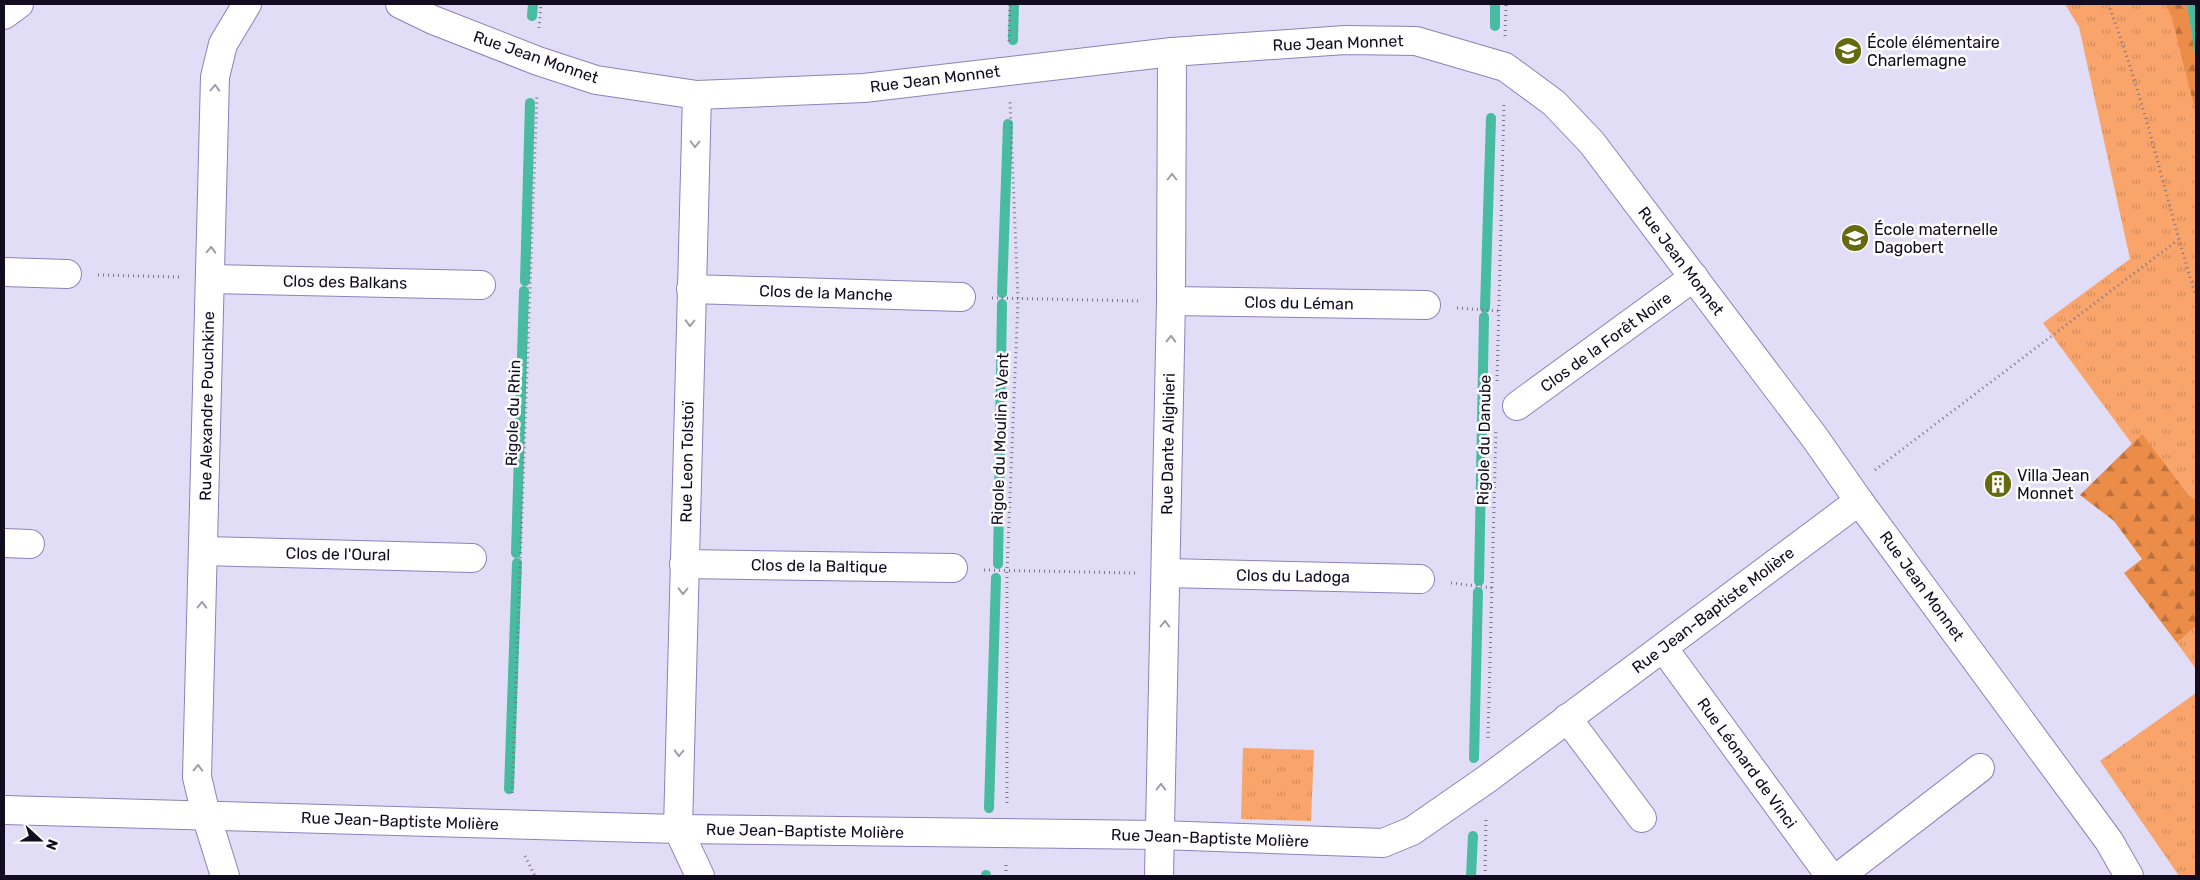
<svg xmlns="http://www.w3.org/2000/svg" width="2200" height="880" font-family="Rubik,sans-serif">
<defs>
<pattern id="grass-tufts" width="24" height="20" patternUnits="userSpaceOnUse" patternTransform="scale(1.25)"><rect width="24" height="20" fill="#f9a46b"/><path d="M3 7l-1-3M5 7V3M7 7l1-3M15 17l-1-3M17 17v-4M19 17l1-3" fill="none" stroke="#d48c5c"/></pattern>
<pattern id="forest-firs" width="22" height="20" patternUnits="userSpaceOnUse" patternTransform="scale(1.25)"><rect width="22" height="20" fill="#eb8c48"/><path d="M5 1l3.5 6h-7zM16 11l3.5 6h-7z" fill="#bd713c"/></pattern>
</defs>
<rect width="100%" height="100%" fill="#e2ddf6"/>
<g fill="url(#grass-tufts)">
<polygon points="2065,4 2196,4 2196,531 2043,323 2130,259 2079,27"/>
<polygon points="2196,626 2196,669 2177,643"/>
<polygon points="2196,693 2196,876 2179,876 2100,761"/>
<polygon points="1243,748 1314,750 1311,821 1241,819"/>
</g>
<g fill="url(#forest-firs)">
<polygon points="2166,4 2187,4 2196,61 2196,114 2172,18"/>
<polygon points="2142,434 2189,496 2196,500 2196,626 2177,643 2124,573 2142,559 2114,521 2080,495"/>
</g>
<polygon fill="#48bca0" points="2187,4 2196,4 2196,61"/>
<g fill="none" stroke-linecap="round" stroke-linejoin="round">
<g stroke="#48bca0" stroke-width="10">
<polyline points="532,16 533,4"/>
<polyline points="1495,26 1495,4"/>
<polyline points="1013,40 1014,4"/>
<polyline points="525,281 530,103"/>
<polyline points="1002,293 1008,124"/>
<polyline points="1485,308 1491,118"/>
<polyline points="516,553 524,291"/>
<polyline points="998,564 1002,304"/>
<polyline points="1479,581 1484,317"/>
<polyline points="1474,758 1478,592"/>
<polyline points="509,789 517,563"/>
<polyline points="989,808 996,578"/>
<polyline points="986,876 986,875"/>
<polyline points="1471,876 1473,836"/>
</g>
<defs>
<g id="minor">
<polyline points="400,4 433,20 538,61 596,80 697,95 864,88 1172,52 1345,40 1416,41 1505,67 1554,103 1592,143 1815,438 1859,501 2109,841 2129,876"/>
<polyline points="4,15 19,4"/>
<polyline points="697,95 678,829 700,876"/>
<polyline points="4,272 67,274"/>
<polyline points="210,279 481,285"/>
<polyline points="691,289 961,297"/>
<polyline points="1171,301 1426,305"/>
<polyline points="1517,406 1694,277"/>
<polyline points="4,543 30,544"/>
<polyline points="203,551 472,558"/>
<polyline points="684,564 953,568"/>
<polyline points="1166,573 1420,579"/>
<polyline points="1664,649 1830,876"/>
<polyline points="1567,718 1642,818"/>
<polyline points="4,810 678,829 1160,835 1383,843 1412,831 1487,779 1859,501"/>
<polyline points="225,876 206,815 197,777 215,77 223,44 247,4"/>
<polyline points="1159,876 1171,301 1172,52"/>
<polyline points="1840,876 1980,768"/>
</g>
</defs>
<use href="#minor" stroke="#8e81ba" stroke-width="30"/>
<g stroke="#79748b" stroke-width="3" stroke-dasharray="1 4" stroke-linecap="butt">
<path d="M 2108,4 C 2145,98 2165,199 2196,296"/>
<polyline points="539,28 541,4"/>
<polyline points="1505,36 1506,4"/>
<polyline points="1009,41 1010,4"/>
<polyline points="98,275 179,277"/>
<polyline points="992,298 1141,301"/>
<polyline points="1457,308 1499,311"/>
<polyline points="1497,381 1504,104"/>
<polyline points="1875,470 2178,240"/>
<polyline points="984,570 1135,573"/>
<polyline points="1451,583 1493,588"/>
<polyline points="1488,738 1496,429"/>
<polyline points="512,793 537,94"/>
<polyline points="1007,803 1007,571 1018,300 1010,102"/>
<polyline points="525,856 535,876"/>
<polyline points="1006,876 1006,864"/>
<polyline points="1485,876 1486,819"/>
</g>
<use href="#minor" stroke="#fff" stroke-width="28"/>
</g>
<defs><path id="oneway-chevron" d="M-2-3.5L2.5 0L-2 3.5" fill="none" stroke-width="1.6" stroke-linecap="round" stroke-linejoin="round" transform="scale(1.25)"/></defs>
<g stroke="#a09ea6">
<use href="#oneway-chevron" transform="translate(215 88) rotate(-88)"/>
<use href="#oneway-chevron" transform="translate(695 144) rotate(91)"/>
<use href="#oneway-chevron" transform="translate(1172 177) rotate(-90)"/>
<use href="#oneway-chevron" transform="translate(211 250) rotate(-88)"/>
<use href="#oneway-chevron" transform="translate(690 323) rotate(91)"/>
<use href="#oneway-chevron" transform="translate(1171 339) rotate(-89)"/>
<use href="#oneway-chevron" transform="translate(683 591) rotate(91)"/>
<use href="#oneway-chevron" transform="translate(202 605) rotate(-89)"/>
<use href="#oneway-chevron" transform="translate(1165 624) rotate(-89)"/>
<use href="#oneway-chevron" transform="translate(679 753) rotate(91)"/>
<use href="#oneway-chevron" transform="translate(198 768) rotate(-89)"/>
<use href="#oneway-chevron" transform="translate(1161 787) rotate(-89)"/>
</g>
<defs>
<symbol id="school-disc" viewBox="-11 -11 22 22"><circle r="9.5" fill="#646a0d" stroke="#fff"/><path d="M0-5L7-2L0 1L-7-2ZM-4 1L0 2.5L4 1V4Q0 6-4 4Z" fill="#fff"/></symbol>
<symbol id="building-disc" viewBox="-11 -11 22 22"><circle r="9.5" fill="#646a0d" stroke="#fff"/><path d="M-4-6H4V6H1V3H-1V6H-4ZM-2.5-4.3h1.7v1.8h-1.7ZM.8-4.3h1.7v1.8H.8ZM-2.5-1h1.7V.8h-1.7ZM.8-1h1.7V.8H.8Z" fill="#fff"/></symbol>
</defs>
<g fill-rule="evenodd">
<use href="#school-disc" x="1832" y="35" width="32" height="32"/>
<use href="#school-disc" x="1839" y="222" width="32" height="32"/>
<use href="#building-disc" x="1982" y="468" width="32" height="32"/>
</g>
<g text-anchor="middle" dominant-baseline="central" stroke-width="5" stroke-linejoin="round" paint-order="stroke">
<g font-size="16" fill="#120c21" stroke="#fff" text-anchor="start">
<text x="1867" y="42">École élémentaire<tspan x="1867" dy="18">Charlemagne</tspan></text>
<text x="1874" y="229">École maternelle<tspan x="1874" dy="18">Dagobert</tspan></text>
<text x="2017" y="475">Villa Jean<tspan x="2017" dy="18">Monnet</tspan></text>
</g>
<g font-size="16" fill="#120c21" stroke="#fff">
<text transform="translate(1338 43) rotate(-2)">Rue Jean Monnet</text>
<text transform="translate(536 57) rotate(19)">Rue Jean Monnet</text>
<text transform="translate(935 79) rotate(-7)">Rue Jean Monnet</text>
<text transform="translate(1681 261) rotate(53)">Rue Jean Monnet</text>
<text transform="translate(345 282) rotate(1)">Clos des Balkans</text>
<text transform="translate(826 293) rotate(2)">Clos de la Manche</text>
<text transform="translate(1299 303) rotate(1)">Clos du Léman</text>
<text transform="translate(1606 342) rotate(-36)">Clos de la Forêt Noire</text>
<text transform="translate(207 406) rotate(-89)">Rue Alexandre Pouchkine</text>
<text transform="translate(513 413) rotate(-88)">Rigole du Rhin</text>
<text transform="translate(1000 439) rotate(-88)">Rigole du Moulin à Vent</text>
<text transform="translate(1484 440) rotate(-89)">Rigole du Danube</text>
<text transform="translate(1168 444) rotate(-89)">Rue Dante Alighieri</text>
<text transform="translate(687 462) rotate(-89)">Rue Leon Tolstoï</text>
<text transform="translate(338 554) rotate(1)">Clos de l'Oural</text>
<text transform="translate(819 566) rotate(1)">Clos de la Baltique</text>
<text transform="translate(1293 576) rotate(1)">Clos du Ladoga</text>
<text transform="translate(1922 586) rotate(54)">Rue Jean Monnet</text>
<text transform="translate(1713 610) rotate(-37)">Rue Jean-Baptiste Molière</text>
<text transform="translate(1747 763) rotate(54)">Rue Léonard de Vinci</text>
<text transform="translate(400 821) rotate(2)">Rue Jean-Baptiste Molière</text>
<text transform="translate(805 831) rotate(1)">Rue Jean-Baptiste Molière</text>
<text transform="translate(1210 838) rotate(2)">Rue Jean-Baptiste Molière</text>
</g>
</g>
<rect width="2200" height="880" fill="none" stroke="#120c21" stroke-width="10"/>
<g transform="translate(40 840) rotate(111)" stroke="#ffffff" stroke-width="4" paint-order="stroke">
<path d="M0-4L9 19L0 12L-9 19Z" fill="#120c21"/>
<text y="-8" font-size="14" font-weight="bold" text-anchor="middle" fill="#120c21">N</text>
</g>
</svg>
